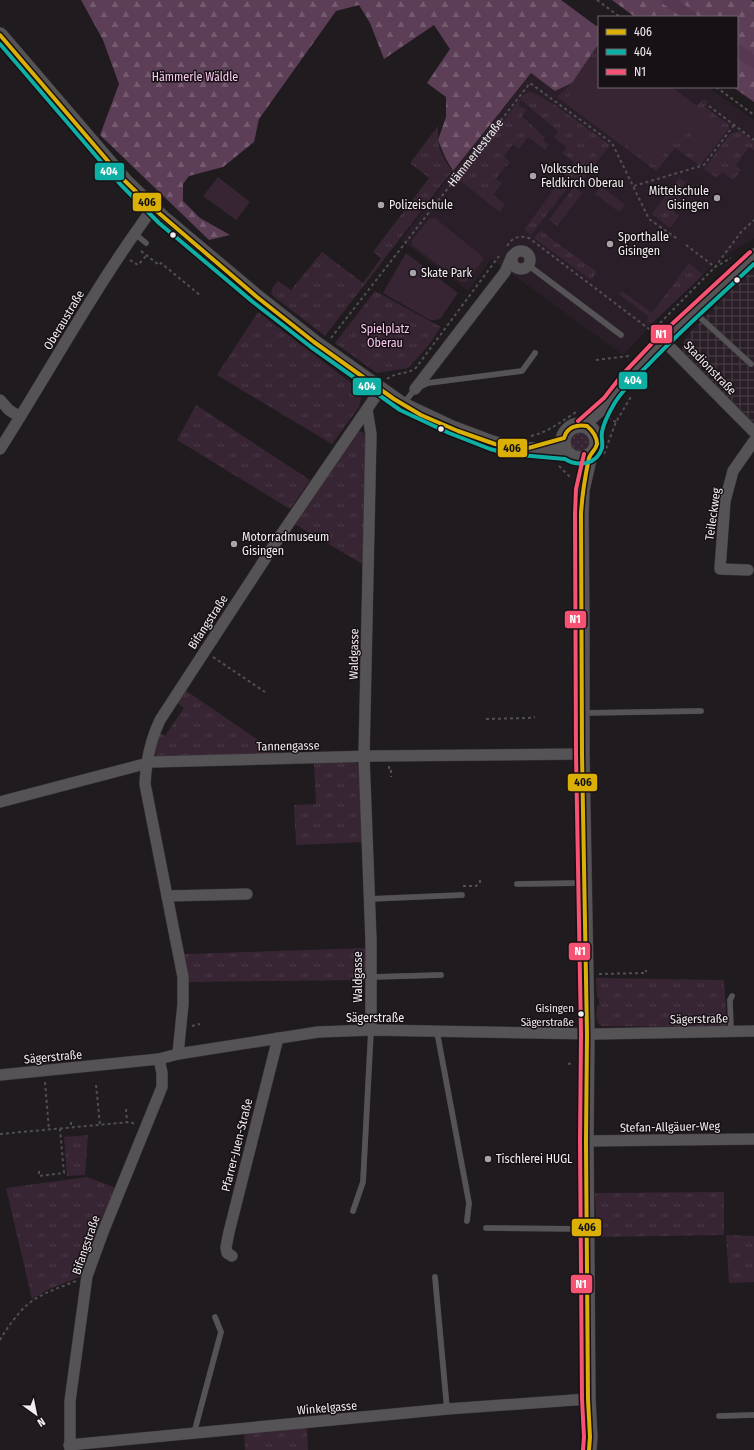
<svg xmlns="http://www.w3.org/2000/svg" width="754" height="1450" font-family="'Fira Sans Condensed',sans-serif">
<defs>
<pattern id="industrial-grid" width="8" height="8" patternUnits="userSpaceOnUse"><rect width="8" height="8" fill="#2a1f28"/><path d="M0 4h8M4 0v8" fill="none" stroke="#494048"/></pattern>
<pattern id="grass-tufts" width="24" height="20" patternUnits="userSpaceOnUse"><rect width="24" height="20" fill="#372534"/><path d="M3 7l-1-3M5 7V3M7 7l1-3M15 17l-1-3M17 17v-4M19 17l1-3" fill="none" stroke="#4b3a48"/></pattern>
<pattern id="forest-firs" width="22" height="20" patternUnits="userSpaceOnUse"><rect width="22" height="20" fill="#5c3e56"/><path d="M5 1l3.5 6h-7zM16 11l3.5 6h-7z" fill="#745a6f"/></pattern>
<pattern id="garden-dots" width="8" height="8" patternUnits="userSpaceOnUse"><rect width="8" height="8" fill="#372534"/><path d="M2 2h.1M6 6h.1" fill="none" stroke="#4b3a48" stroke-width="1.8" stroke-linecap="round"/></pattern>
</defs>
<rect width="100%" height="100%" fill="#201b1e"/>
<polygon fill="#2a1f28" points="599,43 599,87 708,87 754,120 754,238 716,262 659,317 623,355 491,259 468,291 401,240 453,171 532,73 555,91 572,83"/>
<polygon fill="url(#industrial-grid)" points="754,266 754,432 684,361 682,347 686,337"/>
<g fill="url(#grass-tufts)">
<polygon points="599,43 599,87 671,87 697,106 702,100 708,101 705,107 728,124 729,128 700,166 675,148 656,171 557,97 572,83"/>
<path d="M 528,92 C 538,93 546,101 555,105 L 610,145 L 579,185 L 565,174 L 574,162 L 562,153 L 567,147 L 554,138 L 558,131 L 521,100 L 518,105 L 527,110 L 522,116 L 545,138 L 543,140 L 549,145 L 545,150 L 528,137 L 519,149 L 513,144 L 504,157 L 510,162 L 506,167 L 505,166 L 496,179 L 502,183 L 493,195 L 505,204 L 500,212 L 458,179 L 521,98 Z"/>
<path d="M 438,126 C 437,147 440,153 452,171 L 325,336 L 273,296 L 271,293 L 273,287 L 278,281 L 291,290 L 322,252 L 363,283 L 381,258 L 373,252 L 429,178 L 410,163 Z"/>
<polygon points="740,131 754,142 754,150 749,147 736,165 741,170 733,180 722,172 717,178 704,169 730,134"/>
<polygon points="562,178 570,184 531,235 524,230"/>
<polygon points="679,178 686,182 676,195 682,200 673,211 679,216 670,228 652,214"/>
<polygon points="601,186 625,205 619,212 595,194"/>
<polygon points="574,187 582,193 557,226 549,220"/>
<polygon points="541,230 549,237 597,272 591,280 534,238"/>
<polygon points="689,263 703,275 654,321 650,323 646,322 649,317 619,294 622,291 652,313"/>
<polygon points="375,291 441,327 428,346 408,368 377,373 335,343"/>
<polygon points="258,312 359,389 361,398 359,407 332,444 217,375"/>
<polygon points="196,405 310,480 290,509 177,440"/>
<polygon points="358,431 362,432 367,437 364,565 293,523"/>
<polygon points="185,690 280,755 161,759 156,756 153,751 158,732 165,736 184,708 177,703"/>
<polygon points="352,761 357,763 360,767 364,842 296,845 294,805 316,804 314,763"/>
<polygon points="366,948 368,980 188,982 184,954"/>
<path d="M 596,978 L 724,980 L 727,1027 L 602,1026 C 594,1022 597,1012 597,1005 L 599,1005 L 599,998 L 597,998 Z"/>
<polygon points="88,1135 85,1175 67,1176 64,1137"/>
<polygon points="87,1177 116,1188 82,1276 47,1290 32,1299 6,1188"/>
<polygon points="724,1192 724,1235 597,1237 595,1193"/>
<polygon points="726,1235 754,1236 754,1282 729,1283"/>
<polygon points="307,1426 308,1450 245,1450 244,1431"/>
</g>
<g fill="url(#forest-firs)">
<polygon points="81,0 561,0 599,28 599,43 572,83 555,91 531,73 453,171 445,157 438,140 446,117 446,97 427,83 450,49 434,25 384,59 370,23 359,5 336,11 259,119 254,142 223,167 189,176 183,184 183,201 200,218 230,235 209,240 100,135 119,84 103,40"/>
<polygon points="612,0 752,0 754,2 754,102 733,87 737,87 737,17 635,17"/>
</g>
<circle fill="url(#garden-dots)" cx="580" cy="442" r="11"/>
<g fill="#372534">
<polygon points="599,55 599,87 666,87 697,110 655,166 565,100"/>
<polygon points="706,115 726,130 703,161 683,146"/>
<polygon points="218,177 250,202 236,220 203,196"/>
<polygon points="430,218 435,218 482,256 483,260 466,282 461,282 412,245 412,240"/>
<polygon points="406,253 458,293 440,319 435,320 430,320 383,293"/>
</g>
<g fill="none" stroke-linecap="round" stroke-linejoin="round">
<g stroke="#573851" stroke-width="12">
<polyline points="668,0 691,17"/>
<polyline points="737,50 754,62"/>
</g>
<defs>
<g id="lane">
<polyline points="134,233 146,243"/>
<polyline points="528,265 621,335"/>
<polyline points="694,312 751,364"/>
<polyline points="404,403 415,389 428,383 522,371 535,353"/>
<polyline points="583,713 701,711"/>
<polyline points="517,884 583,883"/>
<polyline points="369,899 462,895"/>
<polyline points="372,977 441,975"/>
<polyline points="437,1032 469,1203 467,1221"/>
<polyline points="731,1032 730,1000 732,996"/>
<polyline points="353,1211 363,1182 371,1030"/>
<polyline points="486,1228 587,1229"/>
<polyline points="435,1277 447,1409"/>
<polyline points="719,1416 754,1415"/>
<polyline points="194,1433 221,1332 215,1317"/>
</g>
<g id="street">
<circle cx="521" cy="260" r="9"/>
<polyline points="663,340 754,432"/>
<polyline points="415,389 505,272 512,256"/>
<polyline points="0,400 9,410 20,417"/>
<polyline points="367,410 371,434 364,757 371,940 371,1030"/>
<path d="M 0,449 C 51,369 96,285 153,208"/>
<polyline points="748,570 720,569 725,501 733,471 754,441"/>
<polyline points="0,802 152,762 374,756 582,754"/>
<polyline points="167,896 247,894"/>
<path d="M 178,1054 L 183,1004 L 183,977 L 145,784 C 146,761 150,741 160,720 L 278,539 L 380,390"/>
<polyline points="0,1075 159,1059 178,1054 318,1032 371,1030 596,1034 754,1031"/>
<polyline points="586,1141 754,1139"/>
<polyline points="232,1256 227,1253 226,1247 229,1232 278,1038"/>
<polyline points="69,1445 447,1409 588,1399"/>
<polyline points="70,1450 70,1401 87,1276 103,1232 162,1087 162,1073 159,1059"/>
</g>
<g id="secondary">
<polyline points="0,35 125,181 163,218 257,297 314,342 403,405 452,428 492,443 510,448 567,453"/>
<polyline points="582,425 608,402 626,379 663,340 754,256"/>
<circle cx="580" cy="442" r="17"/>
<polyline points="589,1450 590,1437 588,1399 586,1141 587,1034 582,754 582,626 581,514 582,490 590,455"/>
</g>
</defs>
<use href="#lane" stroke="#3b383a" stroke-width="6"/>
<use href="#street" stroke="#3b383a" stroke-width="12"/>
<use href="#secondary" stroke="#3b383a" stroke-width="16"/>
<g stroke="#514f51" stroke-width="2" stroke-dasharray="3 3" stroke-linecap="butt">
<polyline points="597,0 620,17"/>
<polyline points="716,87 754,115"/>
<polyline points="709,106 754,140"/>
<polyline points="634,186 704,165 734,125"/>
<polyline points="686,245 715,267 741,232 754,220"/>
<path d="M 507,246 C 513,237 519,235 529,238 L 653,332"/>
<polyline points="141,251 159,265 161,263 201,296"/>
<polyline points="130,260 138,265 147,255"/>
<polyline points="660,323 715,267 731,258"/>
<path id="s1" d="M 331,338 L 530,83 L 612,143 L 649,219 L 679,240"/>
<polyline points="596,360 629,356"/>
<path d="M 387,379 C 396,372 404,375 415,369 L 499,256"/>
<polyline points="608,418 616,422"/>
<path d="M 531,436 C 548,432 561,422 576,412"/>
<polyline points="604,454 616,422 632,395"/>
<polyline points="559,466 571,478"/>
<polyline points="213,657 265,692"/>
<polyline points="486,719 529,718 535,717"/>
<polyline points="389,766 389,768 391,768 391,777"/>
<polyline points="463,886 476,886 480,883 480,878"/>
<polyline points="599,974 646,973 646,970"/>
<polyline points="192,1026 200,1024"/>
<polyline points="568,1064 573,1063"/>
<polyline points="45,1082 49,1130"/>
<polyline points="96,1085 100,1125"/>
<polyline points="126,1109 127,1122"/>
<polyline points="71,1122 71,1128"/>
<polyline points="0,1134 130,1122 135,1124"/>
<polyline points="39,1171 39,1176 64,1173 60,1129"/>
<path d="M 0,1340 C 6,1329 18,1313 27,1305 C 41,1293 59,1288 76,1281"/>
</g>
<use href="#lane" stroke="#565356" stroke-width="5.5"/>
<use href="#street" stroke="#565356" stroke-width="11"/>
<use href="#secondary" stroke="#565356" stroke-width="15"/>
<defs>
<path id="bus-1" d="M 0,35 L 125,181 L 153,208 L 257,297 L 314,342 L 394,399 L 421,415 L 458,431 L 495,444 L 511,448 L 525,449 L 564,438 C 567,427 577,424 587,426 C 593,431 597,436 597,444 C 596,450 591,452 589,458 C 585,477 582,495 581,514 L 582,754 L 587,1034 L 586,1141 L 588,1399 L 590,1437 L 589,1450"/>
<path id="bus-2" d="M 0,44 L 121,185 L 159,223 L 253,302 L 311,347 L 400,410 L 449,433 L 490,449 L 509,454 L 565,459 C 578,467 597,465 602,448 C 603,442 601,437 602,432 C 603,425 610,411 614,404 C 623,389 637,376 650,363 C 683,328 719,297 754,264"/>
<g id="bus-3">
<polyline points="578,421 604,398 622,375 659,336 750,252"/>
<polyline points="583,1450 584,1437 582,1399 580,1141 581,1034 576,754 575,514 576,489 584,454"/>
</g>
</defs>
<use href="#bus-1" stroke="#171116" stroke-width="7"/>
<use href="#bus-2" stroke="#171116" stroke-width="7"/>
<use href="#bus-3" stroke="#171116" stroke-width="7"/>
<use href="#bus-1" stroke="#dab006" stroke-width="4"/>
<use href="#bus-2" stroke="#0daea3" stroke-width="4"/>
<use href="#bus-3" stroke="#f65372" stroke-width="4"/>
</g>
<g fill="#a8a3a6" stroke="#171116" stroke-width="1.5">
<circle cx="533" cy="176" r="4"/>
<circle cx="717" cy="198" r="4"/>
<circle cx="381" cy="205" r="4"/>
<circle cx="610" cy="244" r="4"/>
<circle cx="413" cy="273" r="4"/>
<circle cx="234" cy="544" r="4"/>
<circle cx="488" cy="1159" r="4"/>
</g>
<g fill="#f1ecf0" stroke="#171116" stroke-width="1.5">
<circle cx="173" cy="235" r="3.5"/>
<circle cx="737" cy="280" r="3.5"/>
<circle cx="441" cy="429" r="3.5"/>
<circle cx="581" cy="1014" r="3.5"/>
</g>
<g text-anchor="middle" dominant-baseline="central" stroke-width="3" stroke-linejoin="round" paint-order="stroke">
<g font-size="11" fill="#f1ecf0" stroke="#171116" text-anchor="end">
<text x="574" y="1008">Gisingen<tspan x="574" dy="14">Sägerstraße</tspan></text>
</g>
<g font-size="12" fill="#f9c9ef" stroke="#171116">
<text x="195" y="77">Hämmerle Wäldle</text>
<text x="385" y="329">Spielplatz<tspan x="385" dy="14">Oberau</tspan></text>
</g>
<g font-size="12" fill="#f1ecf0" stroke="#171116">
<text stroke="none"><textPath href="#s1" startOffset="235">Hämmerlestraße</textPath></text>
<text transform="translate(64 320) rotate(-59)">Oberaustraße</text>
<text transform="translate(710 368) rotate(46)">Stadionstraße</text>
<text transform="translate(713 514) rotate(-82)">Teileckweg</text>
<text transform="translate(208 622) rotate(-57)">Bifangstraße</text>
<text transform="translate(354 654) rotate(-89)">Waldgasse</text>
<text transform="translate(288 746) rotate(-1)">Tannengasse</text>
<text transform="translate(358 977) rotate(-90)">Waldgasse</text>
<text x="375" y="1018">Sägerstraße</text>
<text transform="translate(699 1019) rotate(-1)">Sägerstraße</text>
<text transform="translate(53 1057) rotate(-5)">Sägerstraße</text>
<text transform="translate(670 1127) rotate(-1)">Stefan-Allgäuer-Weg</text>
<text transform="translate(237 1145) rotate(-76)">Pfarrer-Juen-Straße</text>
<text transform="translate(86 1245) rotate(-71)">Bifangstraße</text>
<text transform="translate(327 1408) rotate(-5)">Winkelgasse</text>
</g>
<g font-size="12" fill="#f1ecf0" stroke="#171116" text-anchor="start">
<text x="541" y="169">Volksschule<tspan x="541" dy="14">Feldkirch Oberau</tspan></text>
<text x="709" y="191" text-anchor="end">Mittelschule<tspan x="709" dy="14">Gisingen</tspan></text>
<text x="389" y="205">Polizeischule</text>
<text x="618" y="237">Sporthalle<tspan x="618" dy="14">Gisingen</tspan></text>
<text x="421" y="273">Skate Park</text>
<text x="242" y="537">Motorradmuseum<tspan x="242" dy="14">Gisingen</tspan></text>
<text x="496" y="1159">Tischlerei HUGL</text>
</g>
</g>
<g stroke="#171116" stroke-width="1.5">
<rect x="94" y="162" width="31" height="19" rx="4" fill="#0daea3"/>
<rect x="132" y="192" width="30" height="20" rx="4" fill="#dab006"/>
<rect x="650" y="324" width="23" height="20" rx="4" fill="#f65372"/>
<rect x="618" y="371" width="30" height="19" rx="4" fill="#0daea3"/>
<rect x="352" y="377" width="30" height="19" rx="4" fill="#0daea3"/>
<rect x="497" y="438" width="31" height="20" rx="4" fill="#dab006"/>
<rect x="564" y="610" width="23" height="19" rx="4" fill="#f65372"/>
<rect x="567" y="773" width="31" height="19" rx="4" fill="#dab006"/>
<rect x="568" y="942" width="23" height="19" rx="4" fill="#f65372"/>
<rect x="571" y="1218" width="31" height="19" rx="4" fill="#dab006"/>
<rect x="570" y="1274" width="23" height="20" rx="4" fill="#f65372"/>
</g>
<g font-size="11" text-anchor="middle" font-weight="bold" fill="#fff">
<text x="109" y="175">404</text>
<text x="661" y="338">N1</text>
<text x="633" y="384">404</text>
<text x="367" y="390">404</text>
<text x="575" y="623">N1</text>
<text x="580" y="955">N1</text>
<text x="581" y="1288">N1</text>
</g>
<g font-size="11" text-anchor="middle" font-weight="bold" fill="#111">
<text x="147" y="206">406</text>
<text x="512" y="452">406</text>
<text x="583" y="786">406</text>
<text x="587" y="1231">406</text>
</g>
<rect x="598" y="16" width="140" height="72" fill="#171116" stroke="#6e696d"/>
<rect x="606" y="29" width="20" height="6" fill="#dab006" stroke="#6e696d"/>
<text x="634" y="36" font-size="12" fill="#f1ecf0">406</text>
<rect x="606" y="49" width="20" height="6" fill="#0daea3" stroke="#6e696d"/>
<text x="634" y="56" font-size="12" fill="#f1ecf0">404</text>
<rect x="606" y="69" width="20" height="6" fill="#f65372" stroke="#6e696d"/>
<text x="634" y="76" font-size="12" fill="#f1ecf0">N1</text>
<g transform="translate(36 1414) rotate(147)" stroke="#171116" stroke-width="3" paint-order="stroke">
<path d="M0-3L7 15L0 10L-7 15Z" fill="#f1ecf0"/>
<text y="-6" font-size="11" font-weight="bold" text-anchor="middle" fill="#f1ecf0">N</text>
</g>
</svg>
